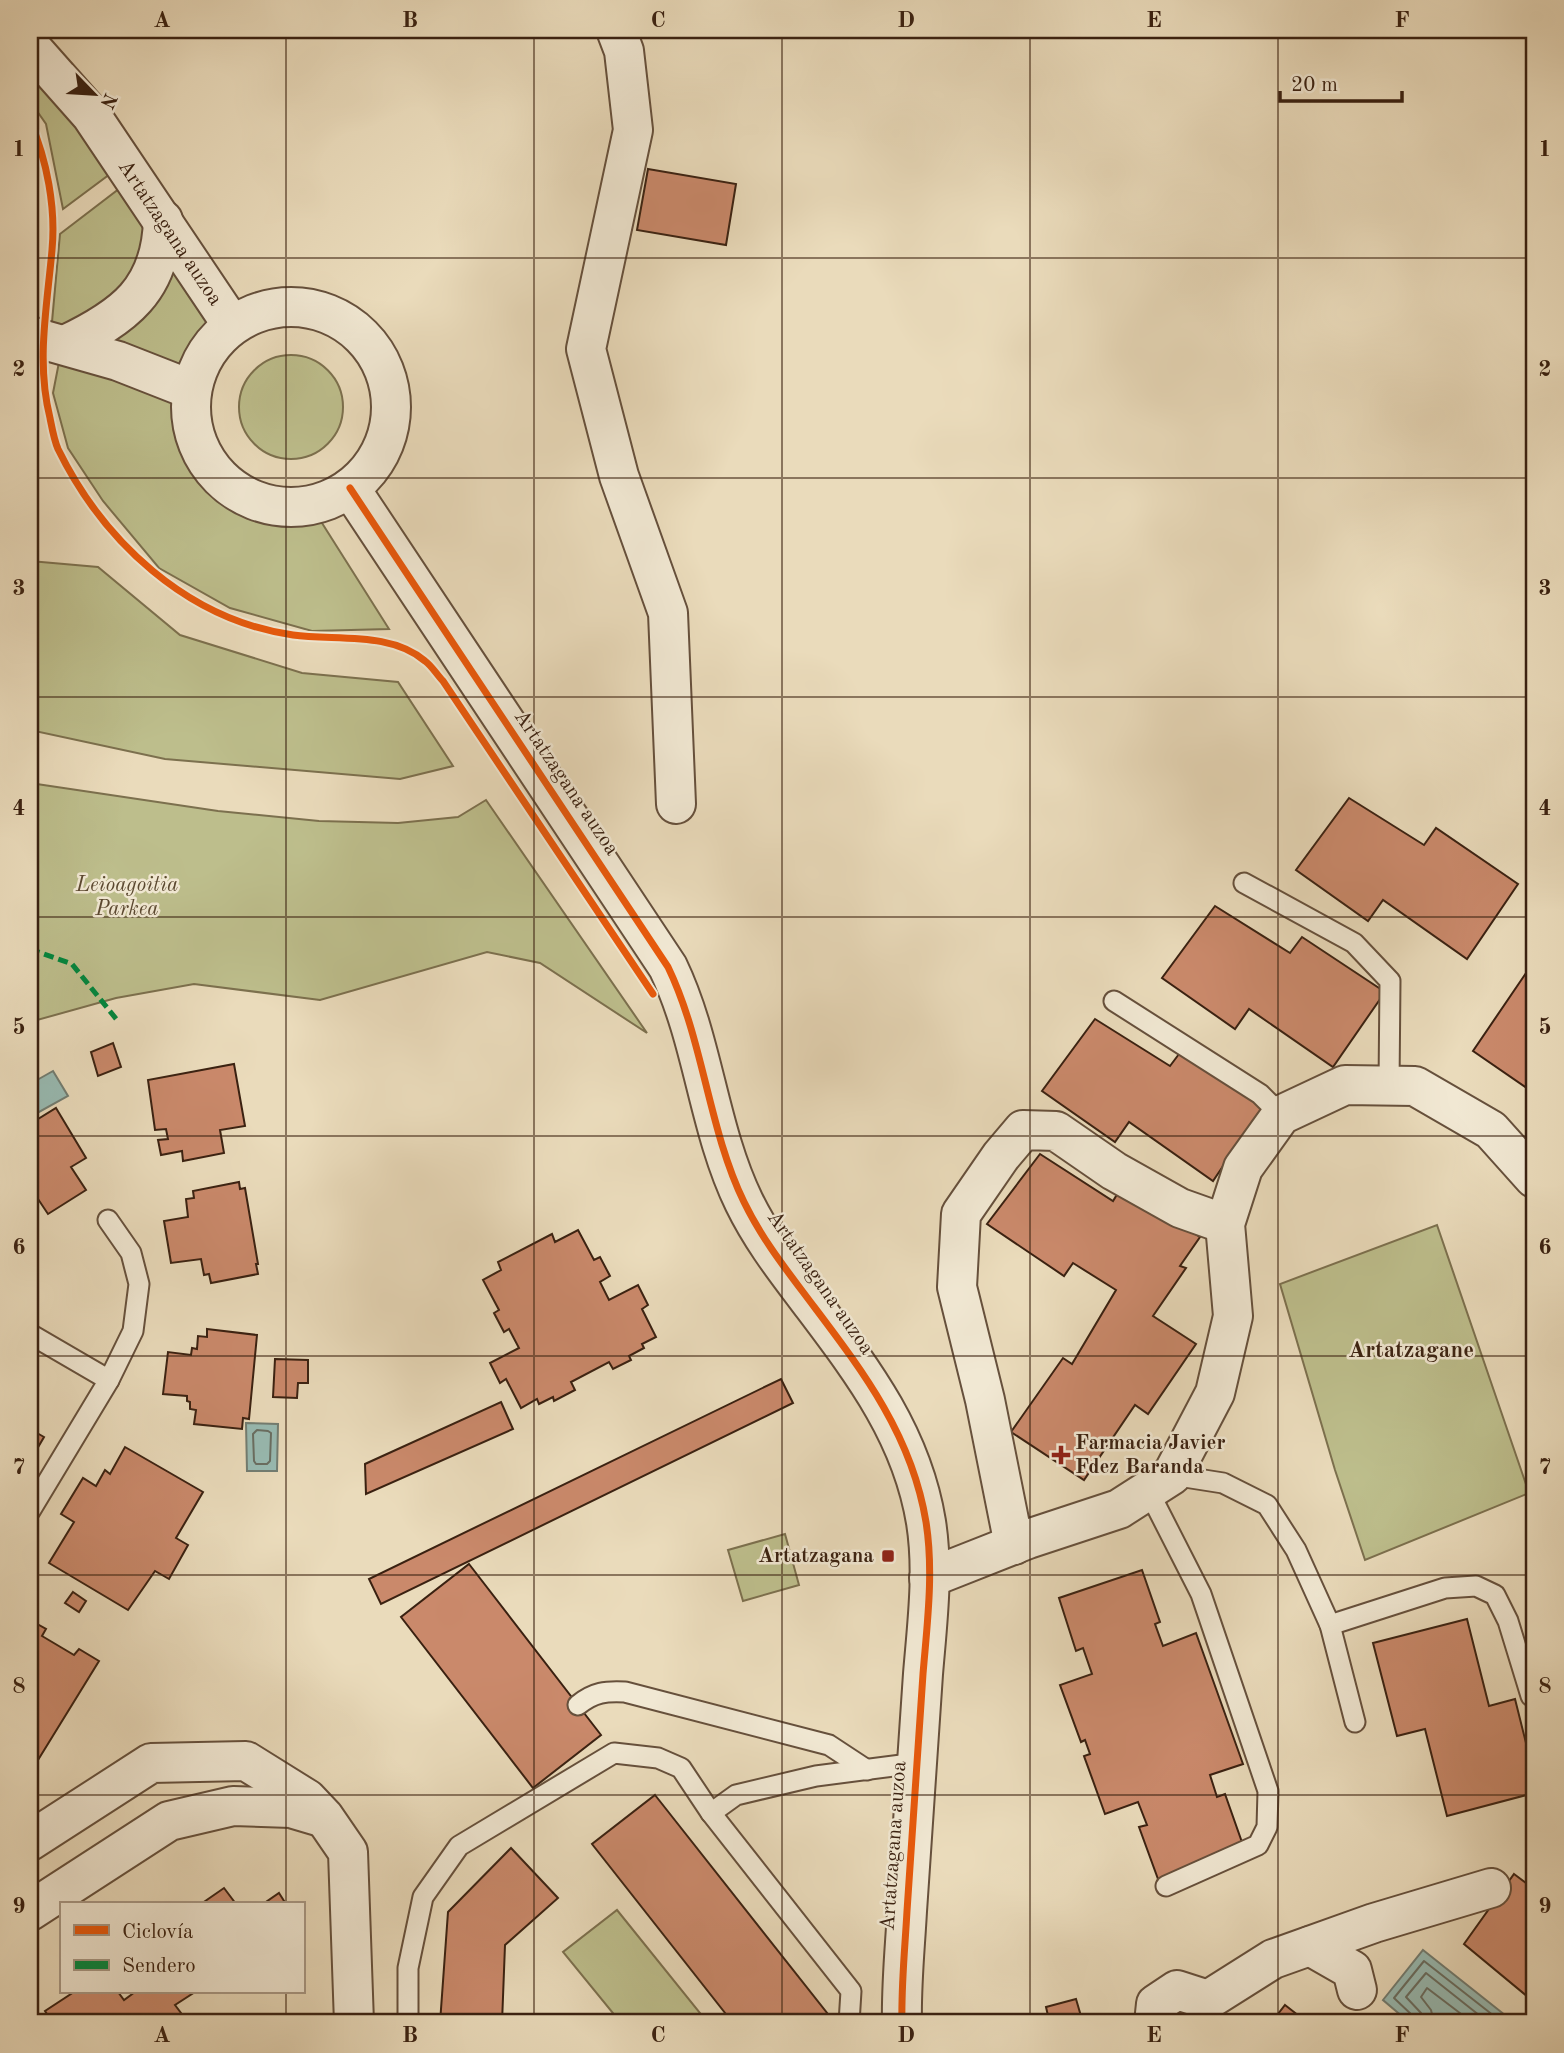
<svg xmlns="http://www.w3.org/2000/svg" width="1564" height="2053" font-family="'Old Standard TT',serif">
<rect width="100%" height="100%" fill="#eadbbb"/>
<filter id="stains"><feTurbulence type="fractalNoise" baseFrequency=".00286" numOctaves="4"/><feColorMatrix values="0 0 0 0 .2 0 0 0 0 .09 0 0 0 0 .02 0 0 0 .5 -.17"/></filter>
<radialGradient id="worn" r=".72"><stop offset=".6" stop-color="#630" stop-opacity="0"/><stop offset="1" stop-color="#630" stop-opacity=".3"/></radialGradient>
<g fill="#bdbe8c" stroke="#7c704e" stroke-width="2">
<polygon points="30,61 118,168 63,209 46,124 30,101"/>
<polygon points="128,182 156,223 137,285 51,333 60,234"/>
<polygon points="172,247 222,322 200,346 186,376 90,344"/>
<circle cx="291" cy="407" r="52"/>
<polygon points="60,357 182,396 186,441 213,486 262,513 315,512 389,629 312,631 230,608 159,568 103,501 68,448 53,393"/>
<polygon points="30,561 98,567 180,635 302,673 398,682 453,766 400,779 165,759 30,730"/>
<polygon points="30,783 218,811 319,821 398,823 458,817 486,800 647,1033 540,963 487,952 320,1000 194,984 116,998 30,1022"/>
<polygon points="1437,1225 1529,1493 1365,1560 1335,1470 1280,1284"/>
<polygon points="785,1534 799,1585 743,1601 728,1550"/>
<polygon points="617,1910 700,2013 686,2023 621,2023 563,1952"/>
</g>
<g fill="#98bbb3" stroke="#727d72" stroke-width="2">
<polygon points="53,1071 68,1096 30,1117 30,1084"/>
<polygon points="246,1423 278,1424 277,1471 247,1471"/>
<polygon points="1423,1950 1515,2023 1410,2023 1383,2000"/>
</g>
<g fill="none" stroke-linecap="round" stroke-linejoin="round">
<g stroke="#696e62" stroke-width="2">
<polygon points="257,1430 268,1431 271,1433 270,1461 267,1464 256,1464 254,1461 253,1434"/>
<polyline points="1414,2023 1413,2016 1394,1998 1424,1961 1503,2023"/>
<polyline points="1423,2023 1421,2013 1406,1997 1426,1973 1489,2023"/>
<polyline points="1434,2023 1431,2010 1421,1997 1427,1988 1473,2023"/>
</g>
</g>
<g fill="#ca896b" stroke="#3a2111" stroke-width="2">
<polygon points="648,169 736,184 726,245 637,230"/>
<polygon points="1349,798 1424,845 1436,828 1518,884 1467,959 1383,900 1368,921 1296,870"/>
<polygon points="1215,906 1290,953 1302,937 1385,992 1333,1067 1249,1009 1235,1029 1162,978"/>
<polygon points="1526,973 1534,978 1534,1093 1473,1051"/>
<polygon points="1095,1019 1170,1066 1182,1050 1264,1105 1213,1181 1129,1122 1115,1142 1042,1091"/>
<polygon points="113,1043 121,1067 98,1076 91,1052"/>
<polygon points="234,1064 245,1126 220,1130 224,1153 183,1161 182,1151 161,1155 158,1140 168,1139 166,1129 155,1130 148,1080"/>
<polygon points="56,1108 86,1158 71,1167 86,1190 48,1214 32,1190 30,1191 30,1124"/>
<polygon points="1040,1154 1113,1201 1121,1188 1200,1237 1180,1266 1186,1268 1153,1316 1196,1344 1148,1414 1135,1405 1084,1480 1011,1432 1063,1358 1072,1364 1116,1290 1073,1263 1064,1276 987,1224"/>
<polygon points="239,1182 240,1189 245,1188 258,1264 256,1264 258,1274 211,1283 209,1274 204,1275 201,1259 171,1263 164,1221 188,1217 186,1199 194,1198 193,1191"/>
<polygon points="578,1230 594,1260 600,1257 610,1276 600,1282 609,1300 638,1285 648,1305 642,1309 656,1337 642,1344 644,1348 629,1356 631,1360 613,1369 609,1362 571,1382 575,1390 554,1401 553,1397 539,1404 537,1399 521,1408 506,1379 500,1383 490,1363 519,1348 509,1329 504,1332 494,1313 499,1310 483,1280 501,1270 498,1262 552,1234 555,1242"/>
<polygon points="207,1329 257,1335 249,1419 243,1418 242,1429 194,1424 196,1410 190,1409 190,1402 187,1401 187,1396 163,1394 168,1352 191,1355 192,1348 197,1349 198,1336 207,1337"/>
<polygon points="275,1359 308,1360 308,1383 298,1383 297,1398 273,1397"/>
<polygon points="781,1379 793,1403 381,1604 369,1579"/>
<polygon points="501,1402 513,1429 366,1494 365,1464"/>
<polygon points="30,1429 44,1437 30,1461"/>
<polygon points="125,1447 203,1492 176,1538 188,1545 169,1579 155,1571 128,1610 49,1563 74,1522 61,1514 83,1478 96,1486 105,1470 110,1474"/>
<polygon points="469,1564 601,1735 533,1788 401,1617"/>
<polygon points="1142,1570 1160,1622 1155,1624 1163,1646 1196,1633 1243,1764 1210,1775 1217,1797 1225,1794 1244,1848 1158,1879 1139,1827 1147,1825 1138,1802 1105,1814 1084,1756 1090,1754 1085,1740 1081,1742 1060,1685 1092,1674 1083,1648 1076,1651 1059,1598"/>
<polygon points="73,1592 86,1601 79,1612 65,1603"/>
<polygon points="1467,1619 1489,1706 1515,1699 1534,1775 1534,1793 1447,1816 1425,1729 1397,1736 1373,1643"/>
<polygon points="30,1620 46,1629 42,1636 74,1655 79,1649 99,1661 30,1773"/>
<polygon points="655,1795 835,2023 733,2023 592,1844"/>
<polygon points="511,1848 558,1898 505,1945 502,2023 440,2023 448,1912"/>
<polygon points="1514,1874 1534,1889 1534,2002 1464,1944"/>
<polygon points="224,1888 236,1904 201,1904"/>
<polygon points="279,1893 286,1904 263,1904"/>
<polygon points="74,1992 118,1992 124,2000 135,1992 195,1992 175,2005 181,2013 167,2023 53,2023 45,2011"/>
<polygon points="1076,1999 1083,2023 1036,2023 1049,2020 1046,2007"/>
<polygon points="1285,2005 1308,2023 1271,2023"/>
</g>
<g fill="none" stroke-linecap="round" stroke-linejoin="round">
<defs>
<g id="service">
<polyline points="1244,883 1354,943 1390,981 1389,1086"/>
<polyline points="1114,1001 1260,1094 1281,1115"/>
<polyline points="30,1334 109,1380"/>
<polyline points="1172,1475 1223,1483 1267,1505 1296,1550 1330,1625 1355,1722"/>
<polyline points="1148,1490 1201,1594 1268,1791 1267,1827 1258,1845 1166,1886"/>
<polyline points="30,1511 109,1380 133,1331 139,1284 131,1253 108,1220"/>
<polyline points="1330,1625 1445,1588 1476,1586 1495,1595 1508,1621 1531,1696"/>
<path d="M 578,1705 C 594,1692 606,1691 625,1692 L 829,1745 L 867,1770"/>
<polyline points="711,1813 736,1795 816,1776 917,1763"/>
<polyline points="408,2023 408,1968 423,1897 459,1846 614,1753 658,1758 681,1768 711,1813 851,1991 849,2023"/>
</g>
<g id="minor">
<polyline points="616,30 624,51 633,130 586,349 619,476 668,613 676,804"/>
<path id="s1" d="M 30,46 L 91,115 L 232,325"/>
<circle cx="291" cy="407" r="100"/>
<polyline points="30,336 118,361 192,390"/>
<path d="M 65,345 C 124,317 161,290 163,220"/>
<path d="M 350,488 L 668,967 C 704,1042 708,1128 744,1202 C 760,1235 781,1263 803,1292 C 857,1364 911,1430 926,1522 C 934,1572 927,1625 923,1674 C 918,1753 912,1832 907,1911 C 905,1948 901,1986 902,2023"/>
<polyline points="1014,1545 985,1400 957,1287 961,1214 1001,1156 1023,1130 1056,1131 1114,1171 1180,1208 1225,1224"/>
<polyline points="929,1578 1028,1539 1119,1509 1172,1475 1215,1393 1233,1316 1225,1224 1243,1168 1281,1115 1345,1085 1415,1086 1491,1130 1534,1178"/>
<polyline points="30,1841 151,1763 246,1761 307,1799 324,1817 348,1852 354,2023"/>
<polyline points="30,1911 169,1821 233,1806 291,1808 318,1816"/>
<polyline points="1310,1946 1352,1970 1357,1990"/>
<polyline points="1208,2000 1273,1959 1374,1923 1491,1888"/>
<polyline points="1154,2023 1156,2004 1177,1990 1208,2000"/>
</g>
</defs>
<use href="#service" stroke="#66503c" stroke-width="23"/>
<use href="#minor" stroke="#66503c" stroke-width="42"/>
<use href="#service" stroke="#f1e8d3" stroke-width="19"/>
<use href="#minor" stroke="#f1e8d3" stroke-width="38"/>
<polyline stroke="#00873e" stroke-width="5" stroke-dasharray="10 5" stroke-linecap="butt" points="30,949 72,964 117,1020"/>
<defs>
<g id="cycleway">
<path d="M 30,121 C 47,160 56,208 52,250 C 47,307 36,362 50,418 C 52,428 54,440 58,449 C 103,541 187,620 293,635 C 335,641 390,631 425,661 C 432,666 437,675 443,681 L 653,994"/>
<path d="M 350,488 L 668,967 C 704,1042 708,1128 744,1202 C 760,1235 781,1263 803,1292 C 857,1364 911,1430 926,1522 C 934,1572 927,1625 923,1674 C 918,1753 912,1832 907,1911 C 905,1948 901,1986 902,2023"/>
</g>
</defs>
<use href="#cycleway" stroke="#f1e8d3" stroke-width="11"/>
<use href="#cycleway" stroke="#e8590c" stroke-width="7"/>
</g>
<path fill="none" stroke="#3a2111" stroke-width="2" stroke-opacity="0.55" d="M 286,30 L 286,1904M 534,30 L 534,2023M 782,30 L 782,2023M 1030,30 L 1030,2023M 1278,30 L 1278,2023M 30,258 L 1534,258M 30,478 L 1534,478M 30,697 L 1534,697M 30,917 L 1534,917M 30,1136 L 1534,1136M 30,1356 L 1534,1356M 30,1575 L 1534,1575M 30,1795 L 1534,1795M 286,1992 L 286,2023"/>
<g fill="#8f2418" stroke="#f1e8d3" stroke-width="2.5">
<path d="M1057.5 1444.5h7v7h7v7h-7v7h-7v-7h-7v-7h7z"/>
<rect x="881" y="1549" width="14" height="14" rx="3.5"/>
</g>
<g text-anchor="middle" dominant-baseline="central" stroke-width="5" stroke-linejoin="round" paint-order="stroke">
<g font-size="21" fill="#3a2111" stroke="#f1e8d3">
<text stroke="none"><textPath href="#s1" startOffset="234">Artatzagana auzoa</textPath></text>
<text transform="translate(566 783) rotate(56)">Artatzagana auzoa</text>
<text transform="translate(820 1283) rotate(55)">Artatzagana auzoa</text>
<text transform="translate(894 1846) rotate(-86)">Artatzagana auzoa</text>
</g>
<g font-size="21" font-style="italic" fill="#5b4830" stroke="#f1e8d3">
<text x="127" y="885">Leioagoitia<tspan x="127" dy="24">Parkea</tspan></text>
</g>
<g font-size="21" font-weight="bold" fill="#3a2111" stroke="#f1e8d3" text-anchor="start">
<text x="1075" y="1443">Farmacia Javier<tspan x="1075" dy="24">Fdez Baranda</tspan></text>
<text x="874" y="1556" text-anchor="end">Artatzagana</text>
</g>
<g font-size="23" font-weight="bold" fill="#3a2111" stroke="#f1e8d3">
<text x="1411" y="1350">Artatzagane</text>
</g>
</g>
<rect width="1564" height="2053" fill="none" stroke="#eadbbb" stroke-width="77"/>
<rect x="60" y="1902" width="245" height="91" fill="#f1e8d3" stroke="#a89885" stroke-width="2"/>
<rect x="74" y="1925" width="35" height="10" fill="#e8590c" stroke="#a89885" stroke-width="2"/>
<text x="122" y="1938" font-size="21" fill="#3a2111">Ciclovía</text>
<rect x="74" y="1960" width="35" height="10" fill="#00873e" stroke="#a89885" stroke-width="2"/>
<text x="122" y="1972" font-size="21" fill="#3a2111">Sendero</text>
<g transform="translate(94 94) rotate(115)" stroke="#f1e8d3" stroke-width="5" paint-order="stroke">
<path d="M0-5L12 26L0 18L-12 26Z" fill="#3a2111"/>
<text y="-10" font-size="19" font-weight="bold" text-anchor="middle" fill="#3a2111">N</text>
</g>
<path d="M1280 91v10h122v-10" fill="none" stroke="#3a2111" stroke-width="3.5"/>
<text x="1291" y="91" font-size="21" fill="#3a2111" stroke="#f1e8d3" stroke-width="5" paint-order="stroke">20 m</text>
<rect x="38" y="38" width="1488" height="1976" fill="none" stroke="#3a2111" stroke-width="2.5"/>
<g font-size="23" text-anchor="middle" font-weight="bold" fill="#3a2111">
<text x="162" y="27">A</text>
<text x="410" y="27">B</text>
<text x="658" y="27">C</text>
<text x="906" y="27">D</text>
<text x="1154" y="27">E</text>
<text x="1402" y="27">F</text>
<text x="19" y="156">1</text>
<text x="1545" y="156">1</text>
<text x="19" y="376">2</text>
<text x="1545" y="376">2</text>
<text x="19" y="595">3</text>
<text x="1545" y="595">3</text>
<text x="19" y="815">4</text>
<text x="1545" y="815">4</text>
<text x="19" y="1034">5</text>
<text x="1545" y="1034">5</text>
<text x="19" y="1254">6</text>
<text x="1545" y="1254">6</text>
<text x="19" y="1474">7</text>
<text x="1545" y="1474">7</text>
<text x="19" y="1693">8</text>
<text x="1545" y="1693">8</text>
<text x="19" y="1913">9</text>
<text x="1545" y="1913">9</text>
<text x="162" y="2042">A</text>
<text x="410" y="2042">B</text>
<text x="658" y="2042">C</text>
<text x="906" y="2042">D</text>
<text x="1154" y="2042">E</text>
<text x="1402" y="2042">F</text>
</g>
<rect width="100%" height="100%" filter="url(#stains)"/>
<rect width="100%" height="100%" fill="url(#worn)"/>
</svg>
